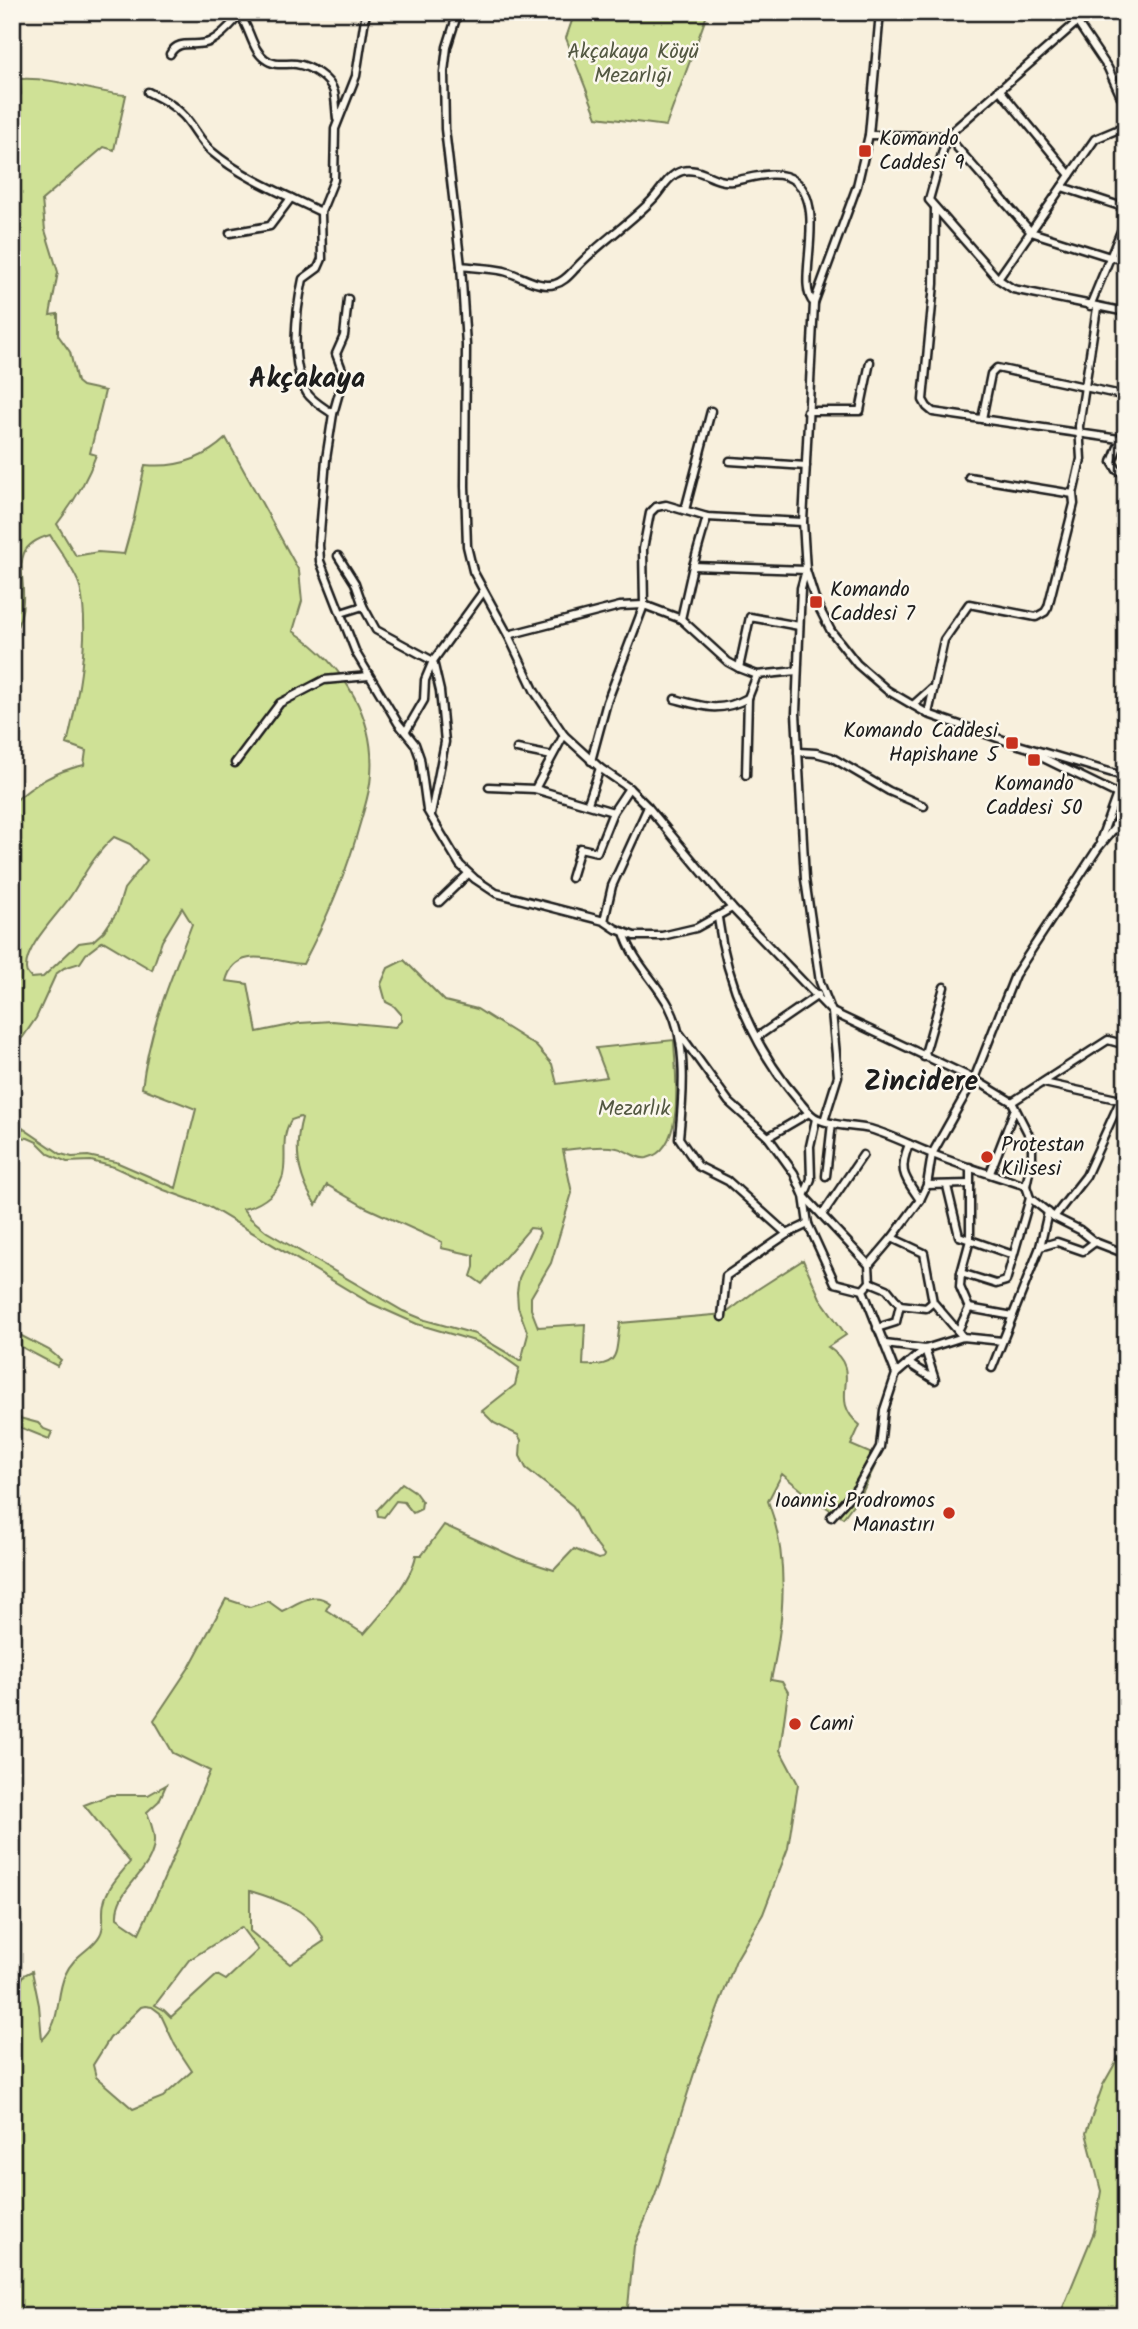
<svg xmlns="http://www.w3.org/2000/svg" width="1138" height="2329" font-family="Kalam,sans-serif">
<rect width="100%" height="100%" fill="#f8f0dd"/>
<filter id="ink" filterUnits="userSpaceOnUse"><feTurbulence type="fractalNoise" baseFrequency=".0143" numOctaves="2"/><feDisplacementMap in="SourceGraphic" scale="14" xChannelSelector="R" yChannelSelector="G"/><feConvolveMatrix kernelMatrix="1 2 1 2 8 2 1 2 1" color-interpolation-filters="sRGB"/></filter>
<g filter="url(#ink)">
<g fill="#cfe196" stroke="#767e59" stroke-width="2" fill-rule="evenodd">
<polygon points="575,12 708,12 666,126 597,117 566,38"/>
<path d="M 20,79 C 56,77 90,92 126,95 L 114,150 L 104,147 L 42,200 L 45,230 L 58,272 L 50,315 L 58,314 L 58,335 L 70,352 L 77,382 L 82,386 L 105,391 L 90,453 L 96,455 C 87,481 74,502 57,524 L 76,556 L 98,552 L 124,554 L 134,518 L 145,465 C 176,468 203,460 226,438 L 299,571 L 302,601 L 293,631 C 344,665 379,720 370,784 C 367,803 360,822 355,841 C 342,884 324,924 303,964 C 277,963 236,942 226,981 L 248,984 L 257,1032 L 300,1023 L 332,1021 L 395,1027 L 401,1021 L 401,1014 L 394,1006 L 386,1002 L 381,984 L 388,968 L 404,960 L 445,1001 L 477,1009 L 536,1046 L 552,1064 L 557,1084 L 607,1077 L 596,1048 L 674,1040 C 675,1070 687,1149 647,1158 C 637,1160 627,1150 617,1148 C 601,1144 579,1149 563,1150 L 572,1193 L 551,1263 L 531,1297 L 531,1309 L 538,1327 L 585,1324 L 583,1365 C 621,1367 615,1355 620,1323 L 725,1314 L 758,1289 L 803,1260 L 820,1298 L 846,1335 L 828,1347 C 867,1373 825,1397 860,1425 L 851,1445 L 879,1457 L 863,1491 L 843,1518 L 810,1497 L 782,1474 L 768,1501 C 790,1559 784,1621 771,1680 L 782,1682 L 788,1692 L 780,1750 L 798,1784 L 788,1848 L 763,1914 L 736,1960 L 697,2064 L 655,2196 L 634,2246 L 627,2317 L 12,2317 L 12,1999 L 24,1975 L 32,1971 L 39,2005 L 42,2040 C 62,2022 55,1998 65,1975 C 74,1954 92,1950 100,1935 C 106,1925 101,1913 104,1903 C 107,1887 121,1874 130,1862 L 84,1805 L 110,1795 L 148,1795 L 166,1785 L 159,1801 L 147,1812 C 150,1820 154,1830 154,1839 C 155,1872 115,1887 117,1918 L 139,1933 L 160,1888 L 210,1771 L 173,1753 L 154,1720 L 190,1666 L 226,1599 L 250,1607 L 268,1601 L 282,1611 C 299,1603 313,1590 330,1603 L 326,1610 L 364,1634 C 381,1615 412,1580 416,1555 L 422,1555 L 444,1525 L 517,1558 L 554,1570 L 574,1549 L 598,1559 L 603,1558 L 604,1555 L 588,1534 L 573,1506 L 526,1468 L 520,1456 L 521,1440 L 518,1435 L 494,1423 L 482,1411 L 515,1385 L 519,1368 L 495,1351 L 478,1342 L 417,1324 L 370,1303 L 208,1206 L 164,1190 L 114,1167 L 91,1161 L 67,1162 L 49,1154 L 37,1142 L 28,1138 L 19,1137 L 12,1139 L 12,1121 L 61,1154 L 72,1157 L 88,1156 L 116,1162 L 176,1188 L 196,1109 L 142,1088 C 150,1025 170,982 192,924 L 182,908 L 162,941 L 152,970 L 103,941 L 86,954 L 80,963 L 64,968 L 56,974 L 36,1018 L 23,1037 L 12,1046 L 12,804 C 33,784 56,771 84,765 L 86,751 L 67,744 C 78,698 91,635 80,587 C 76,572 59,550 50,535 C 9,547 25,571 23,600 C 23,614 19,625 12,638 L 15,571 L 12,542 L 12,108 L 21,94 ZM 114,837 L 130,844 L 147,860 L 124,889 L 117,912 L 104,931 L 93,941 L 79,943 L 43,977 L 31,978 C 28,974 26,974 26,969 C 25,945 60,913 72,894 C 85,873 95,854 114,837 ZM 300,1117 L 302,1118 C 293,1150 298,1178 316,1205 L 327,1185 L 365,1207 L 442,1242 L 441,1248 L 474,1255 L 474,1267 L 471,1276 L 482,1284 L 530,1228 L 538,1229 L 540,1233 L 519,1278 L 517,1292 L 518,1307 L 528,1334 L 521,1361 L 475,1334 L 425,1320 L 403,1311 L 267,1232 L 250,1218 L 243,1209 C 262,1205 283,1190 284,1169 C 286,1151 281,1137 291,1120 ZM 250,1891 C 277,1899 314,1911 324,1941 L 290,1964 L 250,1931 ZM 241,1927 L 258,1950 L 226,1980 L 217,1975 L 171,2017 L 164,2010 L 155,2005 L 189,1960 ZM 145,2006 L 152,2007 L 160,2013 L 175,2045 L 192,2071 L 163,2097 L 133,2109 L 96,2077 L 93,2065 L 110,2038 L 141,2007 Z"/>
<polygon points="12,1331 49,1350 61,1360 57,1366 12,1342"/>
<polygon points="12,1416 38,1423 44,1429 52,1432 49,1439 12,1424"/>
<polygon points="402,1483 414,1491 422,1502 421,1509 413,1513 404,1502 396,1501 384,1517 378,1516 377,1510"/>
<polygon points="1126,2044 1126,2317 1059,2317 1094,2232 1101,2191 1086,2133 1103,2085"/>
</g>
<g fill="none" stroke-linecap="round" stroke-linejoin="round">
<defs>
<g id="minor">
<path d="M 366,12 L 356,76 L 335,129 L 334,180 L 321,212 L 322,259 L 318,268 L 303,279 C 296,311 289,364 307,393 C 313,402 325,408 333,414 L 326,459 L 319,545 L 320,561 L 356,653 L 398,723 L 415,744 L 420,758 L 427,810 L 460,865 L 475,879 L 496,893 L 604,921 L 616,929 L 634,936 L 662,936 L 696,928 L 732,908"/>
<polyline points="458,12 447,47 444,72 445,129 461,266 466,345 465,486 467,546 473,571 508,635 535,692 564,735 600,768 629,788 648,807 732,908 832,1012 974,1079 1012,1102 1032,1141 1032,1158 1026,1186 1030,1198 1054,1217 1080,1230 1095,1242 1126,1254"/>
<polyline points="880,12 869,135 857,186 814,303 803,522 806,570 816,602 831,631 857,664 887,690 928,714 1012,743 1126,777"/>
<polyline points="1075,12 1077,22 1108,68 1126,108"/>
<path d="M 170,54 C 179,37 197,49 211,41 C 221,36 230,26 237,18 L 241,17 C 250,29 252,50 265,59 C 275,67 285,63 296,64 C 310,66 330,78 334,92 C 336,101 336,111 337,119"/>
<polyline points="999,89 1070,175"/>
<path d="M 148,92 C 162,99 174,105 184,116 C 194,127 200,141 211,151 C 243,178 284,194 321,212"/>
<polyline points="869,135 947,136 1077,22 1095,12"/>
<polyline points="947,136 929,200 998,279 1013,289 1126,312"/>
<polyline points="947,136 1031,232 1110,257 1126,259"/>
<polyline points="1062,187 1126,208"/>
<polyline points="935,208 934,284 923,400 927,407 933,412 1126,440"/>
<polyline points="230,233 270,226 291,198"/>
<path d="M 461,266 C 476,268 490,268 504,271 C 520,275 539,289 555,284 C 564,282 570,274 576,268 C 599,243 629,224 652,200 C 661,191 668,175 682,171 C 700,166 714,184 733,181 C 752,178 778,168 795,181 C 829,207 794,286 814,303"/>
<polyline points="998,279 1095,139 1126,126"/>
<polyline points="1090,306 1126,219"/>
<polyline points="807,411 860,411 870,362"/>
<polyline points="333,414 344,375 336,354 344,336 348,299"/>
<polyline points="982,419 991,374 997,368 1126,396"/>
<polyline points="1121,439 1112,462 1117,470 1126,473"/>
<polyline points="730,461 806,466"/>
<polyline points="969,477 1073,494"/>
<polyline points="685,510 711,411"/>
<polyline points="338,556 355,583 363,606"/>
<polyline points="693,566 806,570 801,588 796,713 805,879 820,982 832,1012 838,1076 824,1121"/>
<polyline points="341,613 363,606 376,630 433,661 440,691 445,742 431,814"/>
<polyline points="681,619 693,566 707,517"/>
<polyline points="508,635 620,606 644,605 681,619 728,662 739,668 757,675 797,671"/>
<polyline points="739,668 750,617 799,626"/>
<path d="M 675,699 C 704,707 720,713 748,698"/>
<polyline points="913,705 931,689"/>
<polyline points="928,714 944,640 969,604 1036,617 1045,612 1048,607 1074,504 1073,494 1081,459 1079,426 1097,308"/>
<polyline points="406,731 424,700 425,680 433,661 483,592"/>
<polyline points="517,749 552,756"/>
<polyline points="798,752 816,753 831,757 889,791 924,806"/>
<polyline points="1033,753 1117,794 1124,792"/>
<polyline points="591,761 607,702 644,605 643,549 650,513 656,507 666,505 707,517 803,522"/>
<polyline points="235,763 280,703 324,680 369,676"/>
<polyline points="746,775 748,698 757,675"/>
<polyline points="489,787 535,789 613,812"/>
<polyline points="535,789 564,735"/>
<polyline points="588,803 600,768"/>
<polyline points="1115,825 1126,838"/>
<polyline points="1100,841 1117,794"/>
<polyline points="571,878 580,848 597,852 613,812 629,788"/>
<polyline points="439,902 468,874"/>
<path d="M 718,918 C 726,982 756,1052 799,1101 C 804,1107 810,1116 818,1119 C 834,1127 854,1125 870,1129 C 891,1135 910,1145 930,1153 C 961,1166 994,1175 1026,1186"/>
<polyline points="604,921 612,886 648,807"/>
<path d="M 624,932 C 632,961 655,980 669,1006 C 688,1042 683,1099 679,1138 L 698,1166 L 728,1181 L 787,1234"/>
<polyline points="680,1034 729,1102 768,1137 794,1173 804,1196 869,1265 870,1282 863,1290 896,1374 884,1410 880,1447 857,1488 831,1517"/>
<polyline points="757,1037 818,995"/>
<polyline points="924,1057 944,987"/>
<polyline points="1044,1083 1121,1100"/>
<polyline points="1012,1102 1108,1040 1126,1045"/>
<polyline points="768,1137 809,1113"/>
<path d="M 909,1144 C 898,1172 904,1176 920,1200"/>
<polyline points="990,1173 1014,1111"/>
<polyline points="826,1176 832,1123"/>
<polyline points="927,1185 970,1184"/>
<polyline points="947,1186 959,1236 1013,1255"/>
<polyline points="822,1215 863,1155"/>
<polyline points="1054,1217 1086,1176 1126,1088"/>
<polyline points="808,1224 835,1283 863,1290"/>
<polyline points="892,1238 924,1253 933,1302 963,1337"/>
<polyline points="1040,1247 1057,1242 1083,1251 1095,1242"/>
<polyline points="869,1265 892,1238 920,1200 927,1185 932,1154 974,1079 1015,975 1098,848 1126,814"/>
<polyline points="961,1273 996,1284 1006,1281 1030,1198"/>
<polyline points="870,1282 887,1289 900,1305 926,1308 933,1302"/>
<polyline points="969,1308 1013,1316"/>
<polyline points="722,1317 726,1276 787,1234 808,1224 804,1196 811,1179 810,1146 816,1119"/>
<polyline points="877,1328 896,1322 900,1305"/>
<polyline points="958,1331 969,1308 960,1287 961,1273 970,1240 970,1167"/>
<polyline points="885,1344 925,1349 963,1337 1002,1341"/>
<polyline points="992,1368 1040,1247 1048,1212"/>
<polyline points="896,1374 925,1349 935,1380 908,1363"/>
</g>
</defs>
<use href="#minor" stroke="#1c1c1c" stroke-width="11"/>
<use href="#minor" stroke="#fbf7ec" stroke-width="6"/>
</g>
</g>
<g fill="#c8321e" stroke="#fbf7ec" stroke-width="2.5">
<rect x="858" y="144" width="14" height="14" rx="3.5"/>
<rect x="809" y="595" width="14" height="14" rx="3.5"/>
<rect x="1005" y="736" width="14" height="14" rx="3.5"/>
<rect x="1027" y="753" width="14" height="14" rx="3.5"/>
<circle cx="987" cy="1157" r="7"/>
<circle cx="949" cy="1513" r="7"/>
<circle cx="795" cy="1724" r="7"/>
</g>
<g text-anchor="middle" dominant-baseline="central" stroke-width="5" stroke-linejoin="round" paint-order="stroke">
<g font-size="21" fill="#525741" stroke="#fbf7ec">
<text x="633" y="52">Akçakaya Köyü<tspan x="633" dy="24">Mezarlığı</tspan></text>
<text x="634" y="1109">Mezarlık</text>
</g>
<g font-size="21" fill="#1c1c1c" stroke="#fbf7ec" text-anchor="start">
<text x="879" y="139">Komando<tspan x="879" dy="24">Caddesi 9</tspan></text>
<text x="830" y="590">Komando<tspan x="830" dy="24">Caddesi 7</tspan></text>
<text x="998" y="731" text-anchor="end">Komando Caddesi<tspan x="998" dy="24">Hapishane 5</tspan></text>
<text x="1034" y="784" text-anchor="middle">Komando<tspan x="1034" dy="24">Caddesi 50</tspan></text>
<text x="1001" y="1145">Protestan<tspan x="1001" dy="24">Kilisesi</tspan></text>
<text x="935" y="1501" text-anchor="end">Ioannis Prodromos<tspan x="935" dy="24">Manastırı</tspan></text>
<text x="809" y="1724">Cami</text>
</g>
<g font-size="28" font-weight="bold" fill="#1c1c1c" stroke="#fbf7ec">
<text x="307" y="379">Akçakaya</text>
<text x="921" y="1082">Zincidere</text>
</g>
</g>
<rect width="1138" height="2329" fill="none" stroke="#fbf7ec" stroke-width="42"/>
<rect x="21" y="21" width="1096" height="2287" fill="none" stroke="#1c1c1c" stroke-width="2.5" filter="url(#ink)"/>
</svg>
